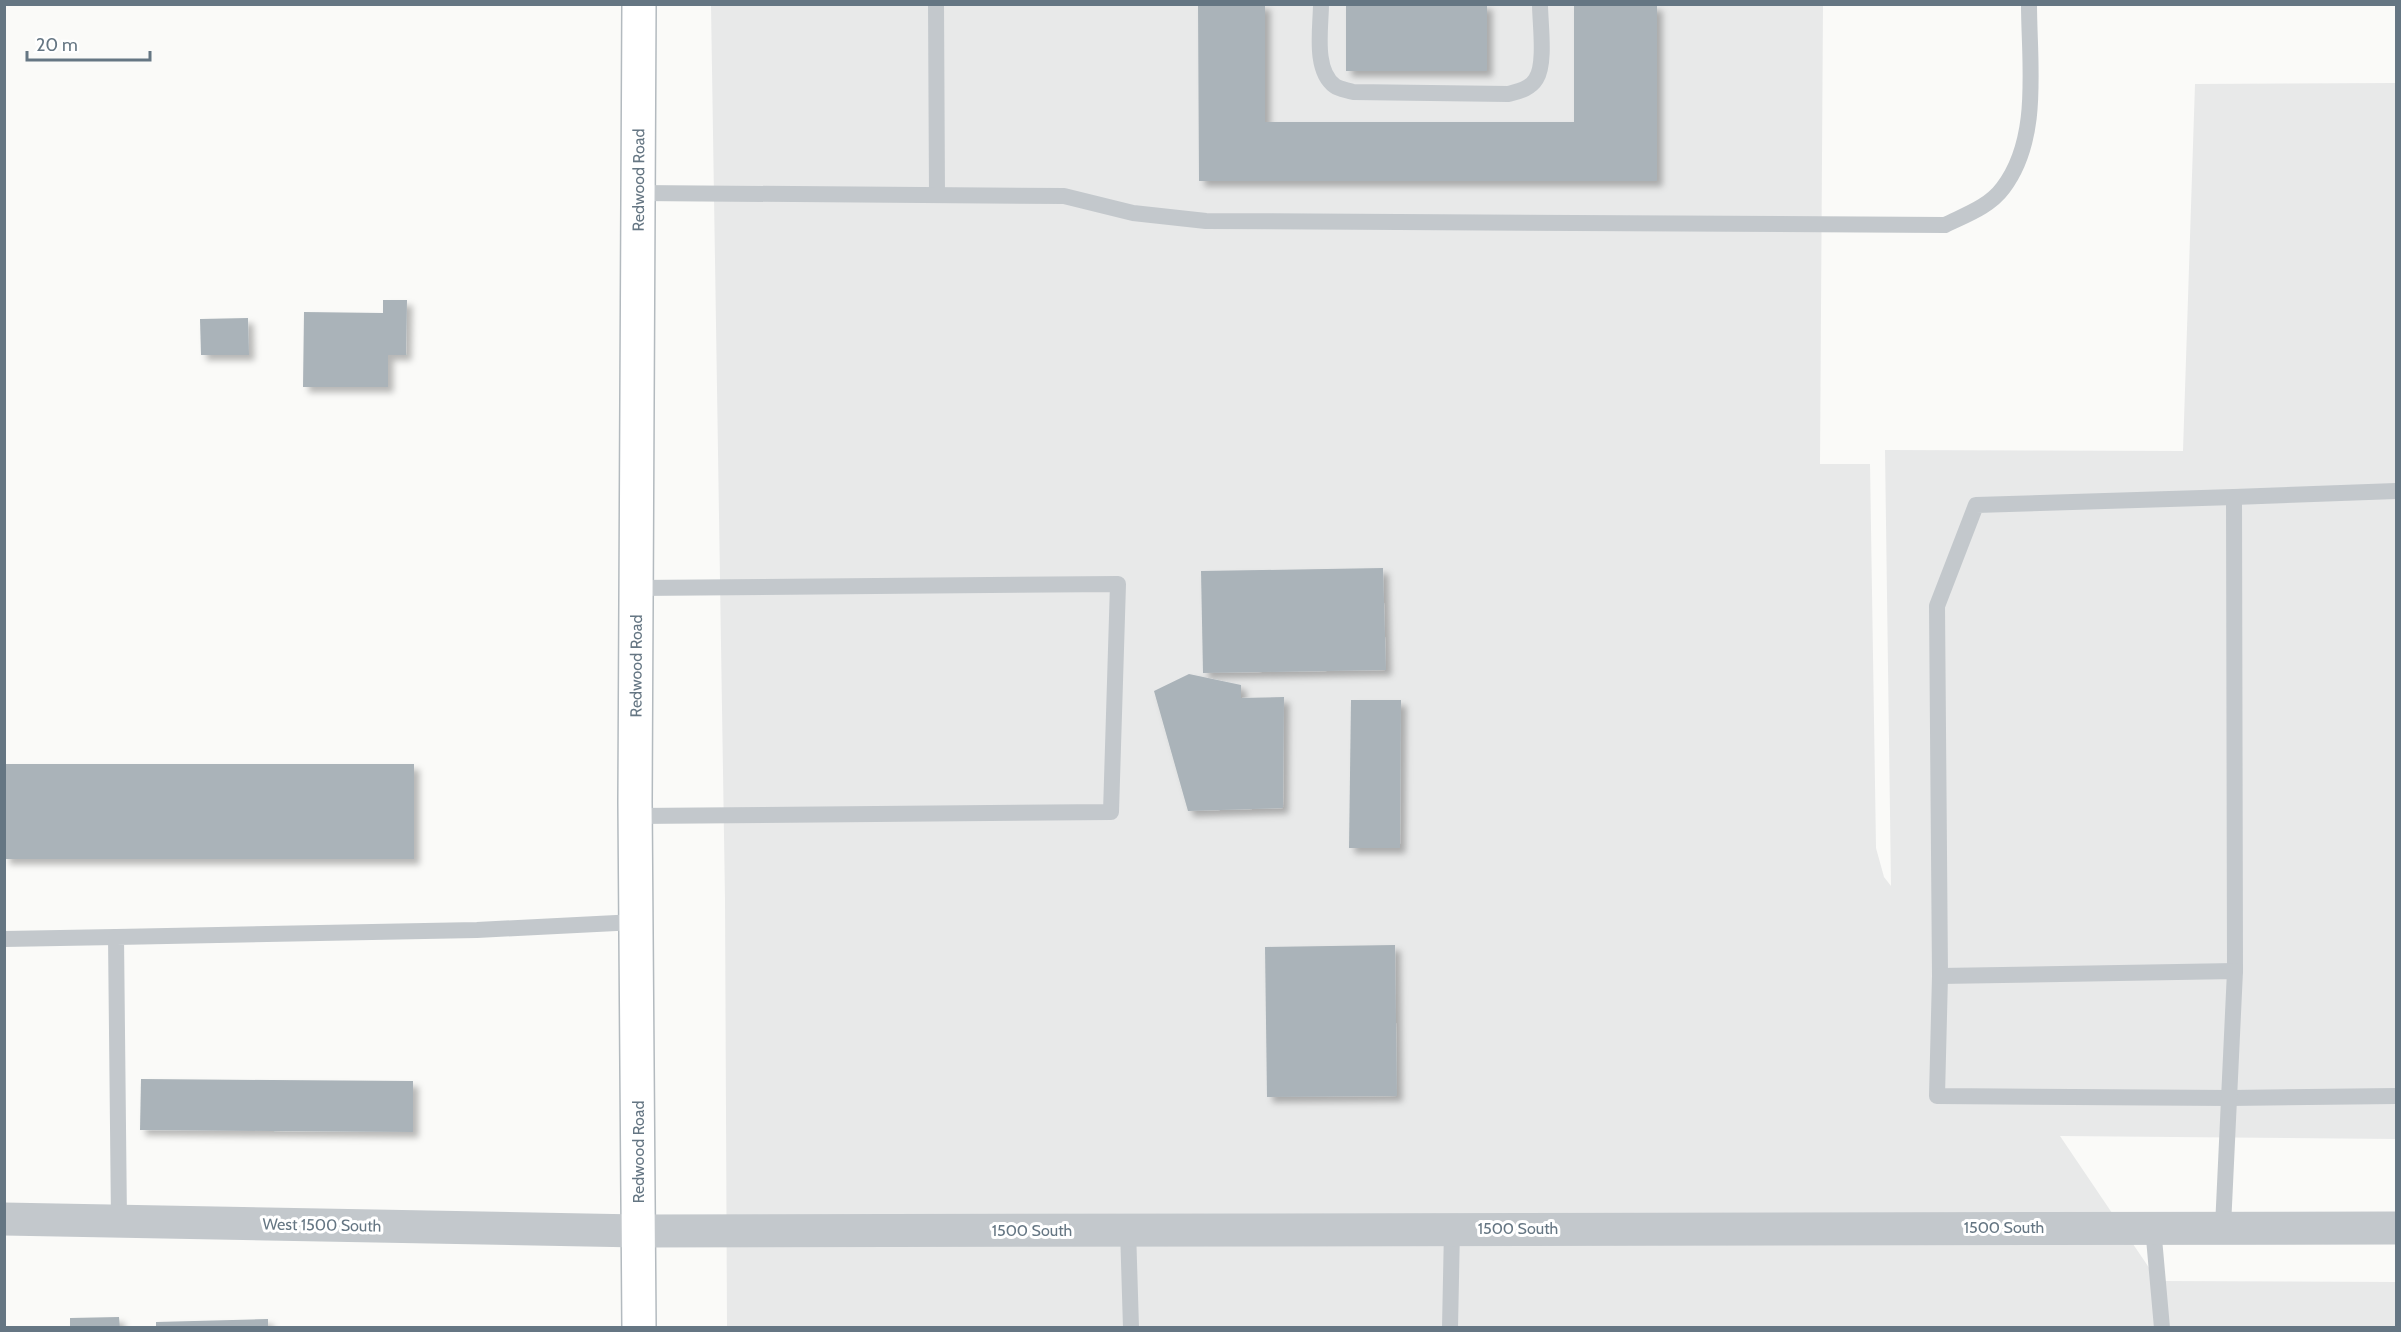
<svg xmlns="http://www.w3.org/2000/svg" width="2401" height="1332" font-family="Cabin,sans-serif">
<defs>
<filter id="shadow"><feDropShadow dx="5.5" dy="5.5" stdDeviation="3" flood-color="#0004"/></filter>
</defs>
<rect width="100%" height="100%" fill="#fafaf8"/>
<polygon fill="#e8e9e9" points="711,5 1823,5 1820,464 1870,464 1876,848 1884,877 1891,886 1885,450 2183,451 2195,84 2396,83 2396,1139 2060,1136 2158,1281 2396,1282 2396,1327 727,1327 725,899"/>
<g fill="#aab3b9" filter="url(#shadow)">
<polygon points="1198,4 1265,4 1265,122 1574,122 1574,5 1657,5 1657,181 1199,181"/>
<rect x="1346" y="4" width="141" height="67"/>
<polygon points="383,300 407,300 406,355 388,355 388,387 303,387 304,312 383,313"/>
<polygon points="248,318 249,355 201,355 200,319"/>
<polygon points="1383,568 1386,670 1203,673 1201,571"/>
<polygon points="1189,674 1241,685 1241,698 1284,697 1283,808 1188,811 1154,691"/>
<polygon points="1351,700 1401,700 1400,848 1349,848"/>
<rect x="4" y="764" width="410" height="95"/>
<polygon points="1395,945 1397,1096 1267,1097 1265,947"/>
<polygon points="141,1079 413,1081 413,1132 140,1130"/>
<polygon points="119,1317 120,1328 70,1328 70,1318"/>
<polygon points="268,1319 268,1328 156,1328 156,1322"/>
</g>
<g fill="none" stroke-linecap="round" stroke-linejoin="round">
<defs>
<g id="secondary">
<path id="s1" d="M 639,1328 L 635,802 L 639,4"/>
</g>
</defs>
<use href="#secondary" stroke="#b3babf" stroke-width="36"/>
<g stroke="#c3c8cc" stroke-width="16">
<polyline points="936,4 937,195"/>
<path d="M 1321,4 C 1321,27 1313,70 1335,86 C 1339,89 1347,90 1353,92 L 1508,94 C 1519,91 1530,89 1536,79 C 1546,64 1540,23 1540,4"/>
<path d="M 638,193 L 1064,196 L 1133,213 L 1206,221 L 1945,225 C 1965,215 1989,207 2003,188 C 2041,138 2029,64 2029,4"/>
<polyline points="2234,497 1976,505 1937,606 1940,976 1937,1096 2230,1098 2396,1096"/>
<polyline points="635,816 1111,812 1118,584 636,588"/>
<polyline points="4,939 116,937"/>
<polyline points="2235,971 2234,497 2396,491"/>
<polyline points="1940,976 2235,971 2223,1227"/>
<polyline points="119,1221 116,937 477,930 636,922"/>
<polyline points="2153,1227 2162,1328"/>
<polyline points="1128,1229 1131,1328"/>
<polyline points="1450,1328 1452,1229"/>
</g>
<polyline stroke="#c3c8cc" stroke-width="33" points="4,1219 639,1231"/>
<polyline stroke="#c3c8cc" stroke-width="33" points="639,1231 2396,1228"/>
<use href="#secondary" stroke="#fff" stroke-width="33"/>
</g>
<g text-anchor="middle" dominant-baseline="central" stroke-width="6" stroke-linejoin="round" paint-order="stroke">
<g font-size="16" fill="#657683" stroke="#fff">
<text stroke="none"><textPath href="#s1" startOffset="1148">Redwood Road</textPath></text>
<text stroke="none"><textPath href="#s1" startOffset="662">Redwood Road</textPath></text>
<text transform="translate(638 1152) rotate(-90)">Redwood Road</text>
<text transform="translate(322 1225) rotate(1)">West 1500 South</text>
<text x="2004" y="1227">1500 South</text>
<text x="1518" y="1228">1500 South</text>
<text x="1032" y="1230">1500 South</text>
</g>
</g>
<rect width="2401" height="1332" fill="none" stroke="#657683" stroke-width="12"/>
<path d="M27 51v9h123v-9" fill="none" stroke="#657683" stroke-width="3"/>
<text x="36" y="51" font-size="18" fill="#657683" stroke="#ffffff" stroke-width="4.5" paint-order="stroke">20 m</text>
</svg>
